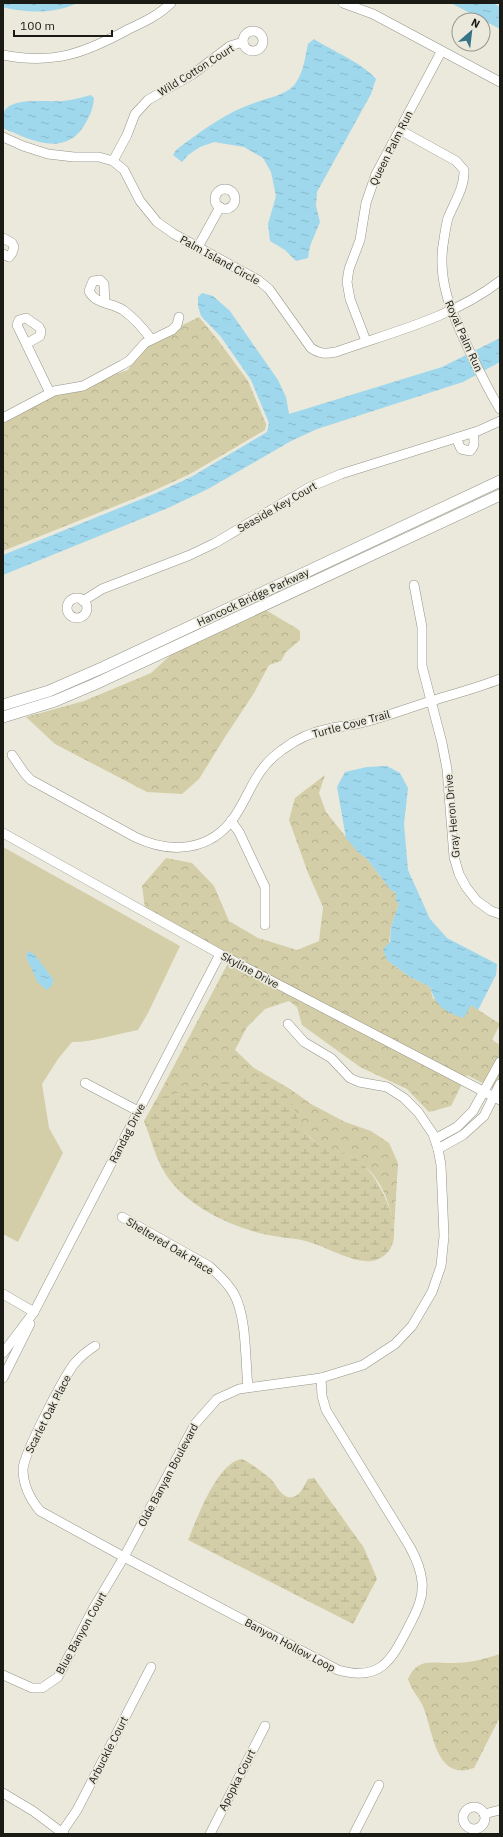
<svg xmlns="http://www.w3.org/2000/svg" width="503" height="1837" font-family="'IBM Plex Sans',sans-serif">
<defs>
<pattern id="forest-crowns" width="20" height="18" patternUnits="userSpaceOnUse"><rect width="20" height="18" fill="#d3cea7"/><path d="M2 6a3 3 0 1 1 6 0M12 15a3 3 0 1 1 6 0" fill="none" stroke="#b5b08f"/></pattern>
<pattern id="wetland-marsh" width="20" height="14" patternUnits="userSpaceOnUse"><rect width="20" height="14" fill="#d3cea7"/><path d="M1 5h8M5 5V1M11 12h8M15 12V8" fill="none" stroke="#b5b08f"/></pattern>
<pattern id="water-ripples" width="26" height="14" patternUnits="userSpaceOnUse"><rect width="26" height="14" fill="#9fd7ec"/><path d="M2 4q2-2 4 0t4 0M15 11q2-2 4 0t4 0" fill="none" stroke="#88b8ca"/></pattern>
</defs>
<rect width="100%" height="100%" fill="#eae9dc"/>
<path fill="#d3cea7" d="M 3,847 L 180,946 L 148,1013 L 138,1030 C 116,1034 94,1042 72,1042 L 58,1059 L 42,1084 L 49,1128 L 63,1153 L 18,1242 L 3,1234 Z"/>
<g fill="url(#forest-crowns)">
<polygon points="199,317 218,340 248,381 266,424 265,430 190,474 153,491 3,551 3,420 48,398 128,370 142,345"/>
<polygon points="264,609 296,628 300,631 300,640 286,652 281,661 269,665 254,693 225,737 199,779 182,794 147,792 55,744 26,717 84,701 151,673 175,651"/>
<polygon points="325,775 319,793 326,812 358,852 367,859 391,890 396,893 399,904 391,926 387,960 410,977 430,987 433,999 471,1005 500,1024 492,1040 500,1045 500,1092 467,1075 465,1078 222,951 145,908 142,886 166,858 192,863 214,886 229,921 258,938 297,950 319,941 323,907 308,873 289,820 295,798"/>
<path d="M 228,963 L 462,1084 L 451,1106 L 429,1112 L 407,1089 L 360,1067 L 302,1025 L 297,1007 L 289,1001 L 265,1009 L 247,1027 L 235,1050 L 254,1068 L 290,1089 L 311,1104 L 345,1122 L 371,1131 L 389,1143 L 398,1163 L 394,1229 C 391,1202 378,1170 352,1157 C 340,1151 323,1149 313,1140 C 301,1129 295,1113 290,1100 L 157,1098 Z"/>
<path d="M 500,1654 L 500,1717 L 474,1768 C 436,1782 433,1732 424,1709 C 420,1698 412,1692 408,1679 C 418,1656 434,1664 454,1663 C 469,1663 485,1659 500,1654 Z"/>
</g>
<g fill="url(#wetland-marsh)">
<path d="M 245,1077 C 262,1080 281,1085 290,1100 C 295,1108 297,1119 303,1127 C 306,1132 309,1138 314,1141 C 329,1151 350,1152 363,1164 C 382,1182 415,1247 376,1260 C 358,1266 329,1248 312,1243 C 295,1237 277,1238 259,1233 C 223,1223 179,1202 161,1166 C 154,1152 150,1136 144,1121 L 157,1098 Z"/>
<path d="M 242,1459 C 249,1462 264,1473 271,1479 C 276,1484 284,1504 297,1495 C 302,1492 305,1484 308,1479 L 314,1478 L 364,1548 L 377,1579 L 353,1624 L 188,1540 C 197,1519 217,1462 242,1459 Z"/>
</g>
<g fill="url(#water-ripples)">
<path d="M 3,3 L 77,3 C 54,14 30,13 6,8 L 3,7 Z"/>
<polygon points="451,3 493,3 500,7 500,29"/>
<path d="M 314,39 C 332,51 363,63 376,79 L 371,94 L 317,192 L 316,206 L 320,222 L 310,246 L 308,258 L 296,261 L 285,250 L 270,241 L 268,224 L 276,196 L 271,172 L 263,158 L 244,147 L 214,142 L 200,147 L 188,155 L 182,162 L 173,155 L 176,150 C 204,129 229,110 263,100 C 273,97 288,93 295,84 C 304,72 305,57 308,44 Z"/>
<path d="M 91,95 L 94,98 C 93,109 90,115 85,124 C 66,158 30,140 3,128 C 3,120 1,112 8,107 C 20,98 48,102 63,101 C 73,100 82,97 91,95 Z"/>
<polygon points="202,293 213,296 230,311 278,380 286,397 289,414 442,367 500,338 500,362 463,382 317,429 291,441 208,489 168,508 3,575 3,555 154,494 191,477 267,432 269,423 251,380 221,337 201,316 198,306 198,297"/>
<path d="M 387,766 L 400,773 L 408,788 L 404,824 L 408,870 L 430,919 L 447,938 L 497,964 L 496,975 L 478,1010 L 471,1005 L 464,1018 C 445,1012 436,1007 430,987 L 410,977 L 387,960 L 383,949 L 390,942 L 391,926 L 399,904 L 396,901 L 396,893 L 391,890 L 367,859 L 358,852 L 346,838 L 337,787 L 345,772 L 367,767 Z"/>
<polygon points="29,951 35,955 53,979 53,984 47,990 38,983 27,959 26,955"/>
</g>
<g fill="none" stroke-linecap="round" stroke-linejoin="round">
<defs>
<g id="minor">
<polyline points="343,3 373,14 500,82"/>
<circle cx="253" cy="41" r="10"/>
<path d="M 3,55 C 54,65 85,53 129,29 C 144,22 159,15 171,3"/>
<path d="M 400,130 L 456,161 L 464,170 C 465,187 454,203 448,218 C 446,225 445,232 444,239 C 436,280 452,314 469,350 C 479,370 488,390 500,409"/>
<path d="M 3,137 L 23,146 L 48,154 L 74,157 L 99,157 L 113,161 L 124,170 L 140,201 L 157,222 L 174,234 L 258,280 L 269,289 L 311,348 C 320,354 325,354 336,352 C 392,332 452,318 500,281"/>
<polyline points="113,161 127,135 135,114 148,100 193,74 230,46 243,42"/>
<circle cx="225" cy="199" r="10"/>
<polyline points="3,238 12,243 14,247 12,253 9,257 3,254"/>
<polyline points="198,247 220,207"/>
<path d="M 105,303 L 104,284 L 100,280 L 93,281 L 89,291 C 96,305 111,302 123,310 C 134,318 143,328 151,339"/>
<polyline points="366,341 350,299 347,282 349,269 360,240 366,203 376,174 441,52"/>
<polyline points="26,344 40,336 41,331 39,327 26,318 19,320 17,325 50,393"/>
<polyline points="3,418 54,391 83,386 122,365 129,361 145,343 172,330 177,325 179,317"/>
<path d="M 456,438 L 461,449 L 470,451 C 476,445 474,440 473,433"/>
<polyline points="414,585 422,627 422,666 442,743 447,769 454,857 459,874 466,887 477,901 491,911 500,914"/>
<circle cx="77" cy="608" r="10"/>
<polyline points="83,601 102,589 190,555 215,543 310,487 341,474 478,431 500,421"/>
<path d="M 12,755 L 25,774 L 31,780 L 135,837 C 170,854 211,852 235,816 C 251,792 255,769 282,750 C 295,740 312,732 328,729 C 339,726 350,726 361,723 C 385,717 408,708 431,701 C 454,694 477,688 500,679"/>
<polyline points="231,821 239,832 265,887 265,925"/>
<polyline points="3,833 220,954 500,1100"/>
<polyline points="85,1083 138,1111"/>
<polyline points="435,1139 457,1127 473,1111 500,1062"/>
<polyline points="438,1149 463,1135 484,1116 500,1084"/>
<path d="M 122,1217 L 209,1266 C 218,1274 228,1283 234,1294 C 247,1318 245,1359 248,1387"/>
<polyline points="3,1294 34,1312"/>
<path d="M 95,1346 C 87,1351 80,1357 74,1364 C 63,1379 24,1453 23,1469 C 23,1486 30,1499 40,1511 L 124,1557 L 338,1670 C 380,1682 391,1661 408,1628 C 415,1614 424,1599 422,1582 C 421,1569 416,1558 410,1547 L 326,1410 L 322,1396 L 321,1378"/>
<polyline points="3,1353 34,1312 220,954"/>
<polyline points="3,1378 30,1324"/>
<polyline points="3,1675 32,1688 42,1688 58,1677 93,1609 124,1557 195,1424 217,1399 239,1389 321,1378 363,1365 395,1344 412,1326 432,1292 441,1266 444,1236 441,1165 438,1149 433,1134 418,1112 404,1098 387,1087 359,1082 350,1078 331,1058 304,1042 288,1024"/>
<polyline points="3,1793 33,1811 64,1834"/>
<circle cx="474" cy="1818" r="11"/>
<polyline points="484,1814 500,1810"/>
<polyline points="62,1832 77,1810 151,1667"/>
<polyline points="210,1834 265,1726"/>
<polyline points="354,1834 379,1785"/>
</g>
<g id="major">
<polyline points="3,705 49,691 104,667 500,481"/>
<polyline points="3,717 55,701 95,684 500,495"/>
</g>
</defs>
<use href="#minor" stroke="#969589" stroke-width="10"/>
<use href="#major" stroke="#969589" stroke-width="12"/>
<use href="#minor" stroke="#fff" stroke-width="9"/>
<use href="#major" stroke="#fff" stroke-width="11"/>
</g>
<g text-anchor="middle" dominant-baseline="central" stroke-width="3.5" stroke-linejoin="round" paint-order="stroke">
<g font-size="11" fill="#1b1b16" stroke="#eae9dc">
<text transform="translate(196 70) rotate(-32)">Wild Cotton Court</text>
<text transform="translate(391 148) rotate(-63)">Queen Palm Run</text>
<text transform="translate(220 260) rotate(29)">Palm Island Circle</text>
<text transform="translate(464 336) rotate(66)">Royal Palm Run</text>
<text transform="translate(277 507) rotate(-30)">Seaside Key Court</text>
<text transform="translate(253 597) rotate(-25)">Hancock Bridge Parkway</text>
<text transform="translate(351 724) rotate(-15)">Turtle Cove Trail</text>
<text transform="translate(452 816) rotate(-95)">Gray Heron Drive</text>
<text transform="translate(250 970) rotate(28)">Skyline Drive</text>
<text transform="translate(127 1133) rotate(-63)">Randag Drive</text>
<text transform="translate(170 1246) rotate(31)">Sheltered Oak Place</text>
<text transform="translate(48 1414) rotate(-63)">Scarlet Oak Place</text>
<text transform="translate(168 1475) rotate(-62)">Olde Banyan Boulevard</text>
<text transform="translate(81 1633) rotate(-61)">Blue Banyon Court</text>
<text transform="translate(290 1645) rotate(28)">Banyon Hollow Loop</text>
<text transform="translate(108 1750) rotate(-63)">Arbuckle Court</text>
<text transform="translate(237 1780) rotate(-63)">Apopka Court</text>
</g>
</g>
<rect width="503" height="1837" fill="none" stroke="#1b1b16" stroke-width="8"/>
<g transform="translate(471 32) rotate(28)"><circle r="19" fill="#eae9dc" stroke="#97978d"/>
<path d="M0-3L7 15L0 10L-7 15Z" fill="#357388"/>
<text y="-6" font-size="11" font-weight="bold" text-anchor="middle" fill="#1b1b16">N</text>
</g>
<path d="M14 30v6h98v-6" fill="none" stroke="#1b1b16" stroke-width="2"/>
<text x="20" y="30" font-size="12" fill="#1b1b16" stroke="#eae9dc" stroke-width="3" paint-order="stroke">100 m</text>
</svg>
